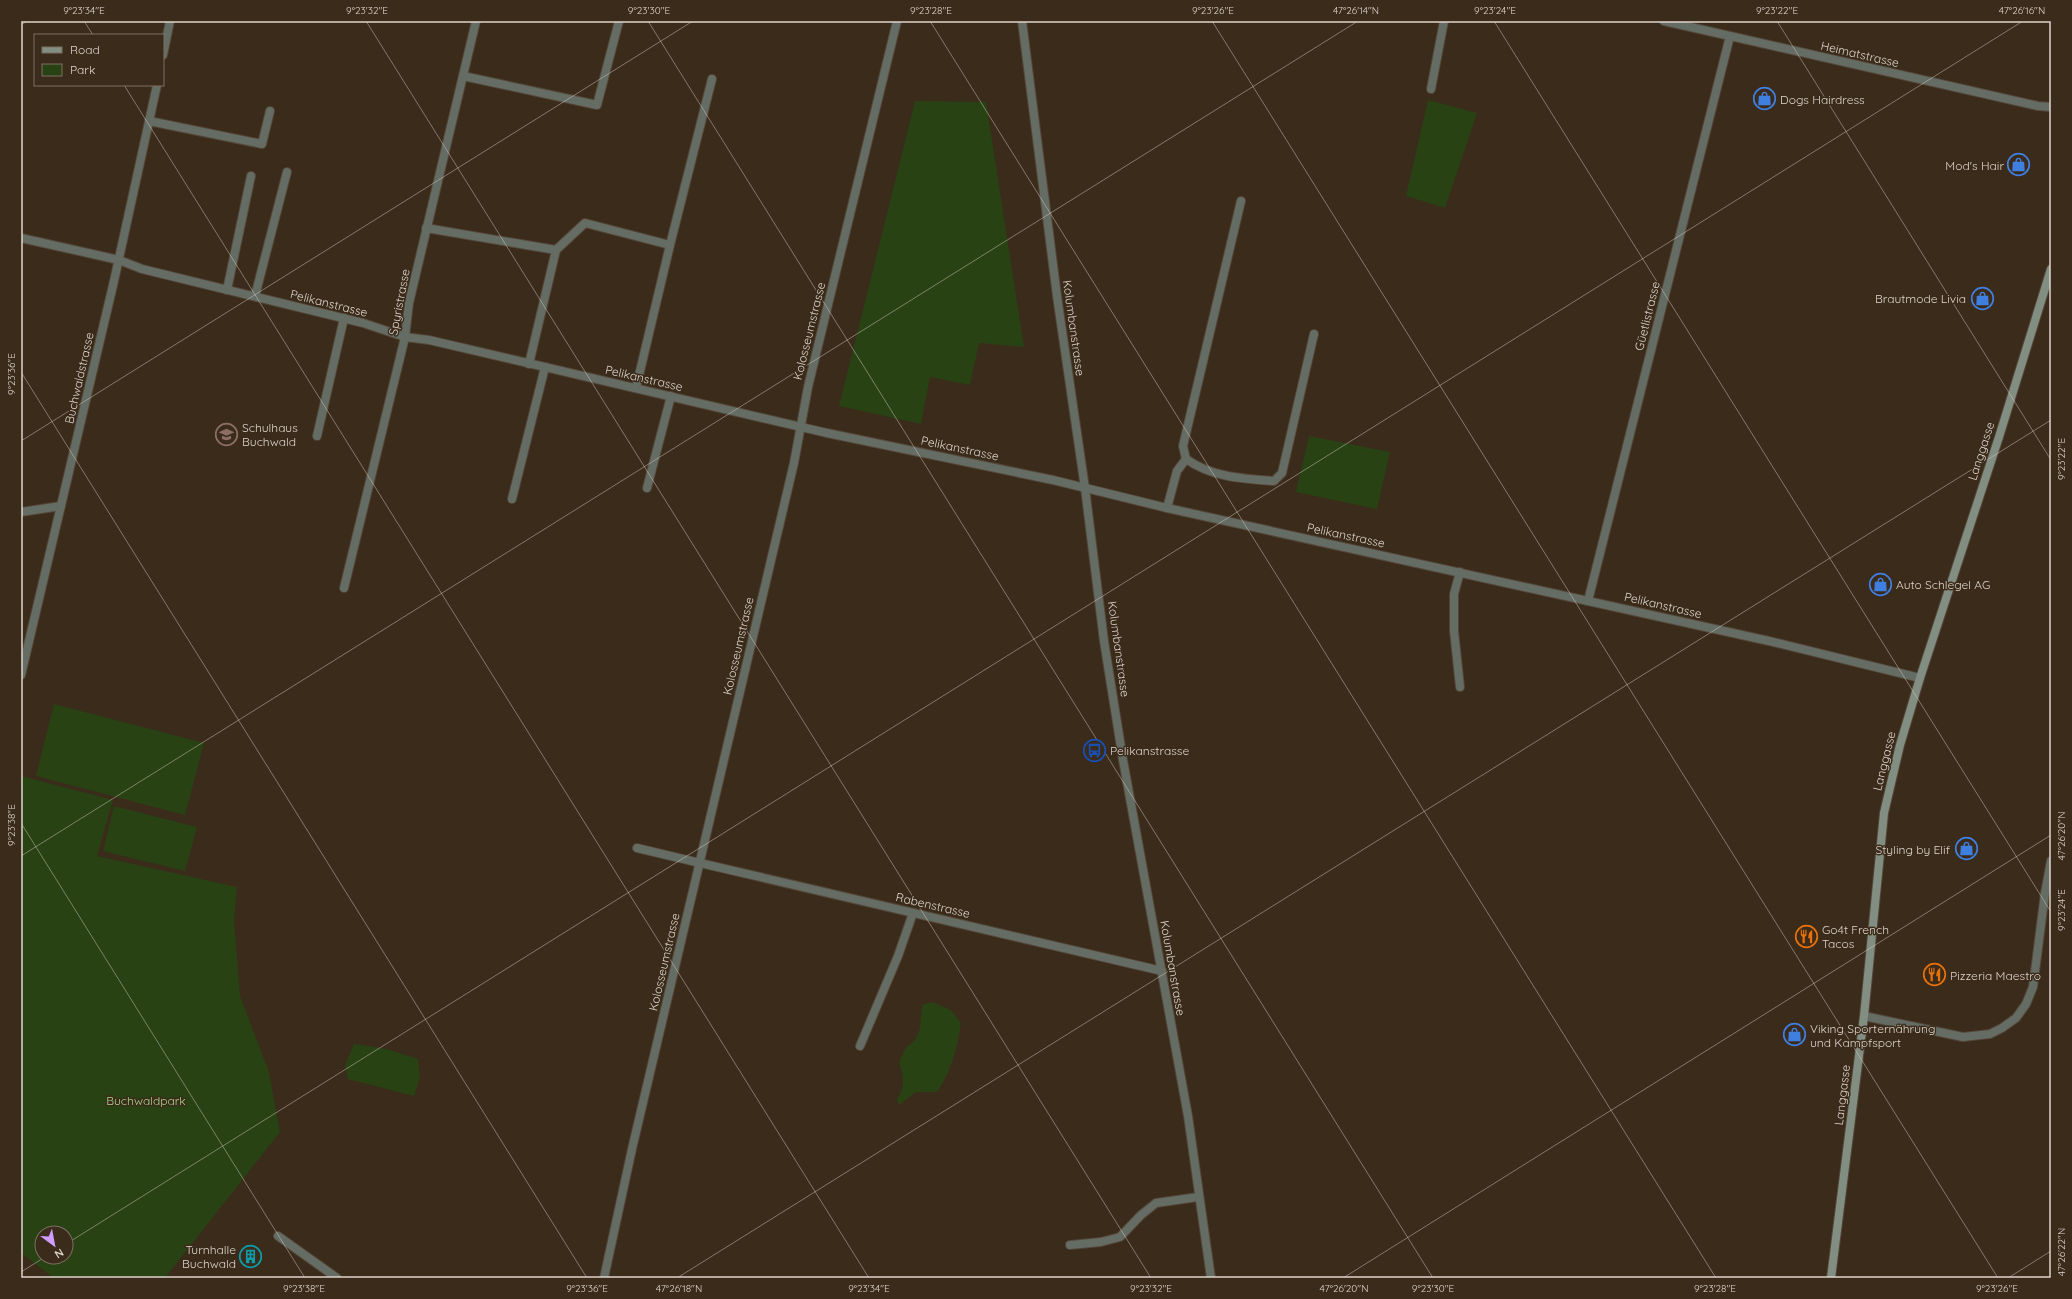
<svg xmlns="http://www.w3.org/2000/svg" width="2072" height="1299" font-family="Quicksand,sans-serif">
<rect width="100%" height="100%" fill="#3a2b1b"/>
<g fill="#294214" fill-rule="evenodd">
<polygon points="1428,100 1477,113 1445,208 1406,196"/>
<polygon points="915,101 986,102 1024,347 979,343 970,385 930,377 921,424 839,406"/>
<polygon points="1309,436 1390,452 1377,509 1296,492"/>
<polygon points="54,704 204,743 185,815 36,776"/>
<path d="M 21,776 L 113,800 L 97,856 L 237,887 L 234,921 L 240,996 L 269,1072 L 280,1132 L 165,1278 L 54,1278 L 21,1253 ZM 42,1233 L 66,1233 L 66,1257 L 42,1257 Z"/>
<polygon points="114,806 197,827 185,871 103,851"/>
<path d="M 932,1002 L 951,1010 L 961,1023 C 958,1047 951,1072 937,1092 L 916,1092 L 899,1105 L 897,1099 C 905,1088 904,1075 899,1063 L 905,1049 L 915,1040 L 920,1029 L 922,1005 Z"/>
<polygon points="354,1044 387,1049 418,1059 420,1077 414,1096 348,1079 345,1065"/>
</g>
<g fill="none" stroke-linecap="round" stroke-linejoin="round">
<defs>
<g id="service">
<polyline points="463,76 597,105 619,21"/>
<polyline points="1431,89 1444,21"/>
<polyline points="149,121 262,144 270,111"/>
<polyline points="426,228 556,250 529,364"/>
<polyline points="670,245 712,79"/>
<polyline points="556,250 585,223 670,245 636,388"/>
<polyline points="227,290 251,176"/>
<polyline points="255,296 287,172"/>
<polyline points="317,436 344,318"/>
<path d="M 1186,459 C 1211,477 1243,479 1274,481 L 1282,473 L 1314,334"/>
<polyline points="647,488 671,396"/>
<polyline points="512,499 545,367"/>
<polyline points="1167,508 1177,471 1186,459 1183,446 1241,201"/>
<polyline points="21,512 61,506"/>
<polyline points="1460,687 1454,631 1454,594 1460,572"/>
<polyline points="637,848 700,863"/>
<polyline points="860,1046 898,956 913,913"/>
<polyline points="278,1236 337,1278"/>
<polyline points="1070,1245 1101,1242 1120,1237 1141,1215 1156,1203 1198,1197"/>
</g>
<g id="minor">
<polyline points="1022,21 1057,296 1085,488 1104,641 1123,760 1188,1116 1211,1278"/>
<polyline points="1664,21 2038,106 2051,107"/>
<polyline points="163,55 170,21"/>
<polyline points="21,238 119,260 142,269 363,323 405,337 429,340 827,433 1053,480 1167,508 1769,641 1920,678"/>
<polyline points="344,588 405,337 409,303 476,21"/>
<polyline points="1588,601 1730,36"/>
<polyline points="21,675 114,281 157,85"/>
<polyline points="700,863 1162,971"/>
<polyline points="1864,1016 1963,1037 1990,1034 2002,1028 2016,1018 2026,1004 2033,987 2045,893 2051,861"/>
<polyline points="604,1278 632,1149 794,463 808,387 897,21"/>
</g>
<polyline id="secondary" points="1831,1278 1864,1016 1884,813 1900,745 1920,678 1999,437 2051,269"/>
</defs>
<use href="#service" stroke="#544637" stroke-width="10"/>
<use href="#minor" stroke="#544637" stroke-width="10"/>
<use href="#secondary" stroke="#544637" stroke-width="10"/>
<use href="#service" stroke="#646c64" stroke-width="8"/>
<use href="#minor" stroke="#646c64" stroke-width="8"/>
<use href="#secondary" stroke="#818e81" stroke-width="8"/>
</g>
<path fill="none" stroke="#dfd5cc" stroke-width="1" stroke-opacity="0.45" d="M 84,21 L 93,35M 366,21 L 1151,1278M 648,21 L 1433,1278M 930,21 L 1716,1278M 1212,21 L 1998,1278M 1494,21 L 2051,912M 1777,21 L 2051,460M 21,25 L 27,21M 124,85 L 869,1278M 21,372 L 587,1278M 21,441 L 693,21M 21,823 L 305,1278M 21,856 L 1358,21M 66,1244 L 2023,21M 21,1272 L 45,1257M 21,1275 L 23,1278M 677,1278 L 2051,420M 1343,1278 L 2051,835M 2008,1278 L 2051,1251"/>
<defs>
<symbol id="shop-ring" viewBox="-11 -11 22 22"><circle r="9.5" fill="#3a2b1b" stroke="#3f7fe0" stroke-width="1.5"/><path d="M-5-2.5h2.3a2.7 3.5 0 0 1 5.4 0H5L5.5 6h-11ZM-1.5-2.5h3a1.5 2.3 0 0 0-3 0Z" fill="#3f7fe0"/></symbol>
<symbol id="school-ring" viewBox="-11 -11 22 22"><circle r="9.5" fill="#3a2b1b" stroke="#8d6e63" stroke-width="1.5"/><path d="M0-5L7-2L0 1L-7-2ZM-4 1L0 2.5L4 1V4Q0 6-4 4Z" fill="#8d6e63"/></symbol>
<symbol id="bus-ring" viewBox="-11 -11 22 22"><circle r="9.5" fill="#3a2b1b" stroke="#1a4fb4" stroke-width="1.5"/><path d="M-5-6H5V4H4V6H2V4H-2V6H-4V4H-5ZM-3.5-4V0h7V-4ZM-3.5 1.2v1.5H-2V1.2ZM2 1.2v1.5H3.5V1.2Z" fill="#1a4fb4"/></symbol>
<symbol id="restaurant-ring" viewBox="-11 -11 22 22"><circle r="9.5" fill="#3a2b1b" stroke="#e8710a" stroke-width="1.5"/><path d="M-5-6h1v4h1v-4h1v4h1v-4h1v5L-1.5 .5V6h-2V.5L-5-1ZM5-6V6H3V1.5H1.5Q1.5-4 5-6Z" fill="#e8710a"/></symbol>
<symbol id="building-ring" viewBox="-11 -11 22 22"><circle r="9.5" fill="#3a2b1b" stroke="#0f9aa8" stroke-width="1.5"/><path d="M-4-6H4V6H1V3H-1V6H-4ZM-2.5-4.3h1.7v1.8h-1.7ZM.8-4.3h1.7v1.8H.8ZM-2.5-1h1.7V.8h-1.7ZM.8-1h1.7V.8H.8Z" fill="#0f9aa8"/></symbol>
</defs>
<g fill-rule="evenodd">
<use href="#shop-ring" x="1752" y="86" width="25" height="25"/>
<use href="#shop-ring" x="2006" y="152" width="25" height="25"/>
<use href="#shop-ring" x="1970" y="286" width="25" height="25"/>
<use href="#school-ring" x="214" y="422" width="25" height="25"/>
<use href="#shop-ring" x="1868" y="572" width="25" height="25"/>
<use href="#bus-ring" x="1082" y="738" width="25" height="25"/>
<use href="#shop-ring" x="1954" y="836" width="25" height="25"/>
<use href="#restaurant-ring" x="1794" y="924" width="25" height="25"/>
<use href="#restaurant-ring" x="1922" y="962" width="25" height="25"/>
<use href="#shop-ring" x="1782" y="1022" width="25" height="25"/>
<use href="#building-ring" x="238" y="1244" width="25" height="25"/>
</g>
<g text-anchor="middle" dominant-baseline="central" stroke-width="3" stroke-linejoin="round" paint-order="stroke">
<g font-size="12" fill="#dfd5cc" stroke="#3a2b1b">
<text transform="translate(1860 54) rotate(13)">Heimatstrasse</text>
<text transform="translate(399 302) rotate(-79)">Spyristrasse</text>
<text transform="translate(329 303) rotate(14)">Pelikanstrasse</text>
<text transform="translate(1647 316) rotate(-76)">Güetlistrasse</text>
<text transform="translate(1074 328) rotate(82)">Kolumbanstrasse</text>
<text transform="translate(809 331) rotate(-76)">Kolosseumstrasse</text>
<text transform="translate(79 378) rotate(-77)">Buchwaldstrasse</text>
<text transform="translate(644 378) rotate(13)">Pelikanstrasse</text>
<text transform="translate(960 448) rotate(12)">Pelikanstrasse</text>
<text transform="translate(1981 451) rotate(-72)">Langgasse</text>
<text transform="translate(1346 535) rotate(12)">Pelikanstrasse</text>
<text transform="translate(1663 605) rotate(13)">Pelikanstrasse</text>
<text transform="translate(738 646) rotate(-77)">Kolosseumstrasse</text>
<text transform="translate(1119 649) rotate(82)">Kolumbanstrasse</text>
<text transform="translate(1884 761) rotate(-76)">Langgasse</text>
<text transform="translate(933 905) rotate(13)">Rabenstrasse</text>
<text transform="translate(664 962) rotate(-77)">Kolosseumstrasse</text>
<text transform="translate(1173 968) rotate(80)">Kolumbanstrasse</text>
<text transform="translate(1842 1095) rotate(-83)">Langgasse</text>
</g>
<g font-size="12" fill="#dfd5cc" stroke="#3a2b1b" text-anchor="start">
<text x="1780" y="99">Dogs Hairdress</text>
<text x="2004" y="165" text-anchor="end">Mod's Hair</text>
<text x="1966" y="298" text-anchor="end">Brautmode Livia</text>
<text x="242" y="427">Schulhaus<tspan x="242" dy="14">Buchwald</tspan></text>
<text x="1896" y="584">Auto Schlegel AG</text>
<text x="1110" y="750">Pelikanstrasse</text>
<text x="1950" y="849" text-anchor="end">Styling by Elif</text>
<text x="1822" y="929">Go4t French<tspan x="1822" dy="14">Tacos</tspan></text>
<text x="1950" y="975">Pizzeria Maestro</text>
<text x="1810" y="1028">Viking Sporternährung<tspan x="1810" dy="14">und Kampfsport</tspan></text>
<text x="236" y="1249" text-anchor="end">Turnhalle<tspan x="236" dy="14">Buchwald</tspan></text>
</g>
<g font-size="12" fill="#a8d58a" stroke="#3a2b1b">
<text x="146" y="1100">Buchwaldpark</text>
</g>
</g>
<rect width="2072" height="1299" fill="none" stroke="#3a2b1b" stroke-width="44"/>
<rect x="34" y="34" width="130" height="52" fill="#3a2b1b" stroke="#7c6f62"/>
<rect x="42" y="47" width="20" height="6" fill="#818e81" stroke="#7c6f62"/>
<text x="70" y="54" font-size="12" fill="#dfd5cc">Road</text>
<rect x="42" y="64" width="20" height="12" fill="#294214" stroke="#7c6f62"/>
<text x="70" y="74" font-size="12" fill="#dfd5cc">Park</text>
<g transform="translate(54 1245) rotate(148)"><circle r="19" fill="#3a2b1b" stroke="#7c6f62"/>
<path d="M0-3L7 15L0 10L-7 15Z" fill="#d09dff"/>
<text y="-6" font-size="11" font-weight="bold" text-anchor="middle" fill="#dfd5cc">N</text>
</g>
<rect x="22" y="22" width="2028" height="1255" fill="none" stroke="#dfd5cc" stroke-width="1.5"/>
<g font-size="10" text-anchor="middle" fill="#dfd5cc">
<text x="84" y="14">9°23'34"E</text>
<text x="367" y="14">9°23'32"E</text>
<text x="649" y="14">9°23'30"E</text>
<text x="931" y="14">9°23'28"E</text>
<text x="1213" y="14">9°23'26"E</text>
<text x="1356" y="14">47°26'14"N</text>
<text x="1495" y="14">9°23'24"E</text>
<text x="1777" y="14">9°23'22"E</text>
<text x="2022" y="14">47°26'16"N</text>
<text transform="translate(11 374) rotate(-90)" y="4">9°23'36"E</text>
<text transform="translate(2061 459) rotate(-90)" y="4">9°23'22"E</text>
<text transform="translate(11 825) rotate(-90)" y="4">9°23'38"E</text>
<text transform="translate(2061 836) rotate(-90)" y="4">47°26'20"N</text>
<text transform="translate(2061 910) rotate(-90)" y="4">9°23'24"E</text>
<text transform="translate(2061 1252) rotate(-90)" y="4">47°26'22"N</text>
<text x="304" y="1292">9°23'38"E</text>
<text x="587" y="1292">9°23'36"E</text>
<text x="679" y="1292">47°26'18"N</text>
<text x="869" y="1292">9°23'34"E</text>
<text x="1151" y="1292">9°23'32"E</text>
<text x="1344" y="1292">47°26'20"N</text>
<text x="1433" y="1292">9°23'30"E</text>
<text x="1715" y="1292">9°23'28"E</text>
<text x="1997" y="1292">9°23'26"E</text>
</g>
</svg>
